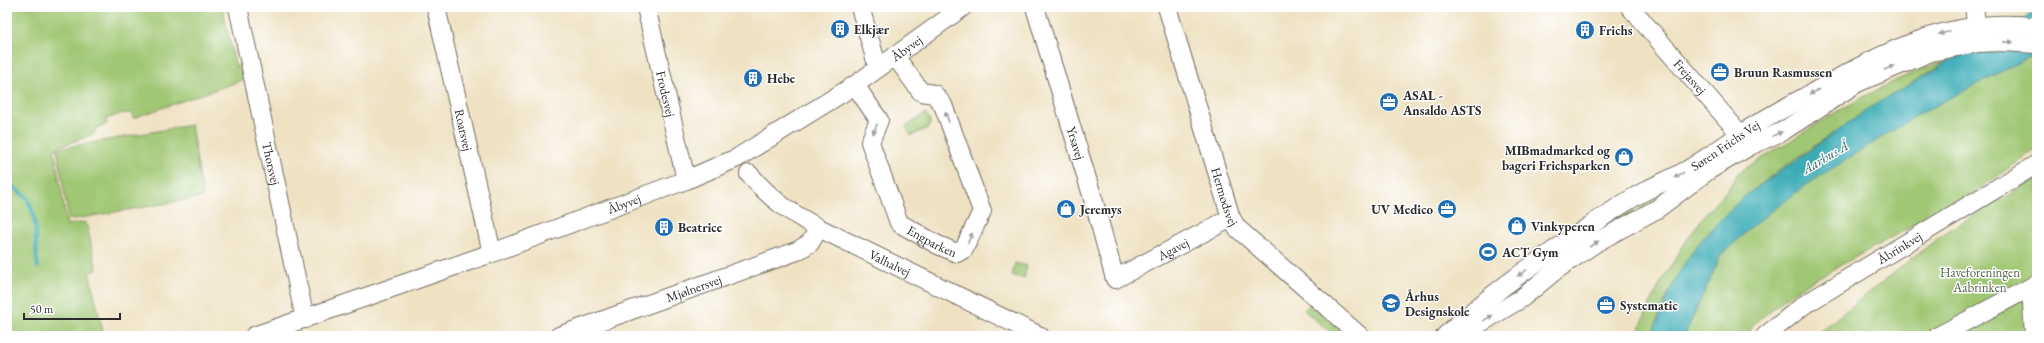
<svg xmlns="http://www.w3.org/2000/svg" width="2044" height="343" font-family="'EB Garamond',serif">
<rect width="100%" height="100%" fill="#fff"/>
<filter id="ink" filterUnits="userSpaceOnUse"><feTurbulence type="fractalNoise" baseFrequency=".025" numOctaves="2"/><feDisplacementMap in="SourceGraphic" scale="8" xChannelSelector="R" yChannelSelector="G"/><feConvolveMatrix kernelMatrix="1 2 1 2 8 2 1 2 1" color-interpolation-filters="sRGB"/></filter>
<filter id="wash" filterUnits="userSpaceOnUse"><feTurbulence type="fractalNoise" baseFrequency=".012" numOctaves="4" result="noise"/><feDisplacementMap in="SourceGraphic" scale="16" xChannelSelector="R" yChannelSelector="G"/><feGaussianBlur stdDeviation="0.9" result="paint"/><feColorMatrix in="noise" values="0 0 0 0 0 0 0 0 0 0 0 0 0 0 0 0 0 1.4 0 .05"/><feComposite in="paint" operator="in"/></filter>
<g filter="url(#wash)">
<rect width="100%" height="100%" fill="#efe2c3"/>
<g fill="#a0c773" stroke="#66794f">
<polygon points="7,7 222,7 236,68 240,63 243,80 133,118 131,112 124,114 123,113 106,119 107,124 96,128 94,134 54,149 67,225 86,222 97,270 89,272 104,336 7,336"/>
<polygon points="1990,7 2036,7 2029,11"/>
<polygon points="2026,57 2037,59 2037,148 1978,190 1797,289 1754,324 1747,336 1684,336 1721,255 1757,222 1809,183 1916,116"/>
<path d="M 1949,60 C 1902,88 1856,117 1811,148 C 1769,177 1730,205 1698,244 C 1676,272 1663,304 1651,336 L 1638,336 C 1646,302 1683,244 1704,216 C 1717,200 1728,192 1738,173 C 1805,133 1875,82 1949,60 Z"/>
<polygon points="925,113 930,120 930,127 911,136 906,127"/>
<polygon points="191,125 203,197 69,220 57,149"/>
<polygon points="2037,178 2037,336 1814,336 1943,234"/>
<polygon points="1678,182 1642,211 1637,203"/>
<polygon points="1631,208 1635,214 1608,228 1606,227 1606,225"/>
<polygon points="1015,263 1027,266 1024,278 1012,276"/>
<polygon points="1310,304 1339,330 1334,336 1304,310"/>
</g>
<polygon fill="#3bacb6" stroke="#336c70" points="2037,10 2037,53 1916,116 1809,183 1757,222 1721,255 1684,336 1651,336 1678,274 1697,245 1719,221 1742,198 1871,107"/>
<g fill="none" stroke-linecap="round" stroke-linejoin="round">
<path stroke="#3bacb6" stroke-width="4" d="M 7,175 C 12,193 21,188 28,200 C 39,220 34,246 38,267"/>
</g>
</g>
<g filter="url(#ink)">
<g fill="none" stroke-linecap="round" stroke-linejoin="round">
<defs>
<g id="minor">
<path id="s1" d="M 238,7 L 305,319"/>
<path id="s2" d="M 436,7 L 492,253"/>
<path id="s3" d="M 646,7 L 686,180"/>
<polyline points="860,7 878,68"/>
<path id="s4" d="M 1035,7 L 1094,202 L 1115,279 L 1231,218"/>
<path id="s5" d="M 1167,7 L 1231,218 L 1237,228 L 1360,336"/>
<path id="s6" d="M 1630,7 L 1747,142"/>
<polyline points="1974,7 1978,38"/>
<path id="s7" d="M 855,85 L 879,120 L 870,142 L 899,223 L 938,245 L 957,253 L 964,249 L 982,211 L 943,105 L 934,94 L 921,92 L 895,56"/>
<path id="s8" d="M 749,174 C 773,201 789,212 819,228 L 1040,336"/>
<polyline points="2031,287 2034,336"/>
<path id="s9" d="M 254,336 L 492,253 L 686,180 L 737,158 L 855,85 L 963,7"/>
<path id="s10" d="M 559,336 L 797,251 L 810,243 L 819,228"/>
<path id="s11" d="M 1445,336 C 1485,298 1529,267 1575,236 C 1598,220 1622,203 1647,190 C 1660,183 1674,178 1687,170 C 1706,159 1723,146 1741,134 C 1763,119 1788,106 1812,93 C 1883,52 1952,15 2037,27"/>
<polyline points="1453,336 1479,324 1522,298 1556,270 1597,242 1657,209 1709,170 1750,146 1783,131 1857,83 1931,52 1978,43 2002,42 2037,44"/>
<path id="s12" d="M 1765,336 L 1804,305 L 2037,164"/>
<polyline points="1938,336 2037,284"/>
</g>
</defs>
<use href="#minor" stroke="#706b60" stroke-width="20"/>
<use href="#minor" stroke="#fff" stroke-width="18"/>
</g>
<defs><path id="oneway-solid" d="M-6-.8H1V-3.2L6.5 0L1 3.2V.8H-6Z"/></defs>
<g fill="#a0a0a0">
<use href="#oneway-solid" transform="translate(1944 33) rotate(166)"/>
<use href="#oneway-solid" transform="translate(2008 42) rotate(1)"/>
<use href="#oneway-solid" transform="translate(1889 68) rotate(-23)"/>
<use href="#oneway-solid" transform="translate(1814 92) rotate(150)"/>
<use href="#oneway-solid" transform="translate(947 117) rotate(-111)"/>
<use href="#oneway-solid" transform="translate(875 129) rotate(112)"/>
<use href="#oneway-solid" transform="translate(1777 134) rotate(-25)"/>
<use href="#oneway-solid" transform="translate(1679 175) rotate(151)"/>
<use href="#oneway-solid" transform="translate(970 238) rotate(-65)"/>
<use href="#oneway-solid" transform="translate(1594 244) rotate(-33)"/>
<use href="#oneway-solid" transform="translate(1522 273) rotate(146)"/>
<use href="#oneway-solid" transform="translate(1488 318) rotate(-31)"/>
</g>
</g>
<defs>
<symbol id="building-disc" viewBox="-11 -11 22 22"><circle r="9.5" fill="#1f6fb2" stroke="#fff"/><path d="M-4-6H4V6H1V3H-1V6H-4ZM-2.5-4.3h1.7v1.8h-1.7ZM.8-4.3h1.7v1.8H.8ZM-2.5-1h1.7V.8h-1.7ZM.8-1h1.7V.8H.8Z" fill="#fff"/></symbol>
<symbol id="office-disc" viewBox="-11 -11 22 22"><circle r="9.5" fill="#1f6fb2" stroke="#fff"/><path d="M-6-3h4V-5.5h4V-3h4V5H-6ZM-1-4.5V-3h2v-1.5ZM-6 0V1H6V0Z" fill="#fff"/></symbol>
<symbol id="shop-disc" viewBox="-11 -11 22 22"><circle r="9.5" fill="#1f6fb2" stroke="#fff"/><path d="M-5-2.5h2.3a2.7 3.5 0 0 1 5.4 0H5L5.5 6h-11ZM-1.5-2.5h3a1.5 2.3 0 0 0-3 0Z" fill="#fff"/></symbol>
<symbol id="stadium-disc" viewBox="-11 -11 22 22"><circle r="9.5" fill="#1f6fb2" stroke="#fff"/><path d="M0-5a6.5 5 0 1 0 0 10a6.5 5 0 1 0 0-10ZM-3.5-1.8h7v3.6h-7Z" fill="#fff"/></symbol>
<symbol id="school-disc" viewBox="-11 -11 22 22"><circle r="9.5" fill="#1f6fb2" stroke="#fff"/><path d="M0-5L7-2L0 1L-7-2ZM-4 1L0 2.5L4 1V4Q0 6-4 4Z" fill="#fff"/></symbol>
</defs>
<g fill-rule="evenodd">
<use href="#building-disc" x="829" y="18" width="22" height="22"/>
<use href="#building-disc" x="1574" y="19" width="22" height="22"/>
<use href="#office-disc" x="1709" y="61" width="22" height="22"/>
<use href="#building-disc" x="742" y="67" width="22" height="22"/>
<use href="#office-disc" x="1378" y="91" width="22" height="22"/>
<use href="#shop-disc" x="1613" y="146" width="22" height="22"/>
<use href="#shop-disc" x="1055" y="198" width="22" height="22"/>
<use href="#office-disc" x="1436" y="198" width="22" height="22"/>
<use href="#shop-disc" x="1506" y="215" width="22" height="22"/>
<use href="#building-disc" x="653" y="216" width="22" height="22"/>
<use href="#stadium-disc" x="1477" y="241" width="22" height="22"/>
<use href="#school-disc" x="1380" y="292" width="22" height="22"/>
<use href="#office-disc" x="1595" y="294" width="22" height="22"/>
</g>
<g text-anchor="middle" dominant-baseline="central" stroke-width="3" stroke-linejoin="round" paint-order="stroke">
<g font-size="13" font-weight="bold" fill="#2b2b2b" stroke="#fff" text-anchor="start">
<text x="854" y="29">Elkjær</text>
<text x="1599" y="30">Frichs</text>
<text x="1734" y="72">Bruun Rasmussen</text>
<text x="767" y="78">Hebe</text>
<text x="1403" y="95">ASAL -<tspan x="1403" dy="15">Ansaldo ASTS</tspan></text>
<text x="1610" y="150" text-anchor="end">MIBmadmarked og<tspan x="1610" dy="15">bageri Frichsparken</tspan></text>
<text x="1080" y="209">Jeremys</text>
<text x="1433" y="209" text-anchor="end">UV Medico</text>
<text x="1531" y="226">Vinkyperen</text>
<text x="678" y="227">Beatrice</text>
<text x="1502" y="252">ACT Gym</text>
<text x="1405" y="296">Århus<tspan x="1405" dy="15">Designskole</tspan></text>
<text x="1620" y="305">Systematic</text>
</g>
<g font-size="13" fill="#2b2b2b" stroke="#fff">
<text stroke="none"><textPath href="#s9" startOffset="717">Åbyvej</textPath></text>
<text stroke="none"><textPath href="#s6" startOffset="92">Frejasvej</textPath></text>
<text stroke="none"><textPath href="#s3" startOffset="89">Frodesvej</textPath></text>
<text stroke="none"><textPath href="#s2" startOffset="126">Roarsvej</textPath></text>
<text stroke="none"><textPath href="#s4" startOffset="142">Yrsavej</textPath></text>
<text stroke="none"><textPath href="#s11" startOffset="340">Søren Frichs Vej</textPath></text>
<text stroke="none"><textPath href="#s1" startOffset="160">Thorsvej</textPath></text>
<text stroke="none"><textPath href="#s5" startOffset="198">Hermodsvej</textPath></text>
<text stroke="none"><textPath href="#s9" startOffset="393">Åbyvej</textPath></text>
<text stroke="none"><textPath href="#s7" startOffset="190">Engparken</textPath></text>
<text stroke="none"><textPath href="#s12" startOffset="161">Åbrinkvej</textPath></text>
<text stroke="none"><textPath href="#s4" startOffset="349">Agavej</textPath></text>
<text stroke="none"><textPath href="#s8" startOffset="168">Valhalvej</textPath></text>
<text stroke="none"><textPath href="#s10" startOffset="143">Mjølnersvej</textPath></text>
</g>
<g font-size="13" fill="#546244" stroke="#fff">
<text x="1980" y="272">Haveforeningen<tspan x="1980" dy="15">Aabrinken</tspan></text>
</g>
<g font-size="14" font-style="italic" fill="#32656a" stroke="#fff">
<text transform="translate(1825 157) rotate(-31)">Aarhus Å</text>
</g>
</g>
<rect width="2044" height="343" fill="none" stroke="#fff" stroke-width="24"/>
<path d="M24 313v6h96v-6" fill="none" stroke="#2b2b2b" stroke-width="2"/>
<text x="30" y="313" font-size="12" fill="#2b2b2b" stroke="#ffffff" stroke-width="3" paint-order="stroke">50 m</text>
</svg>
